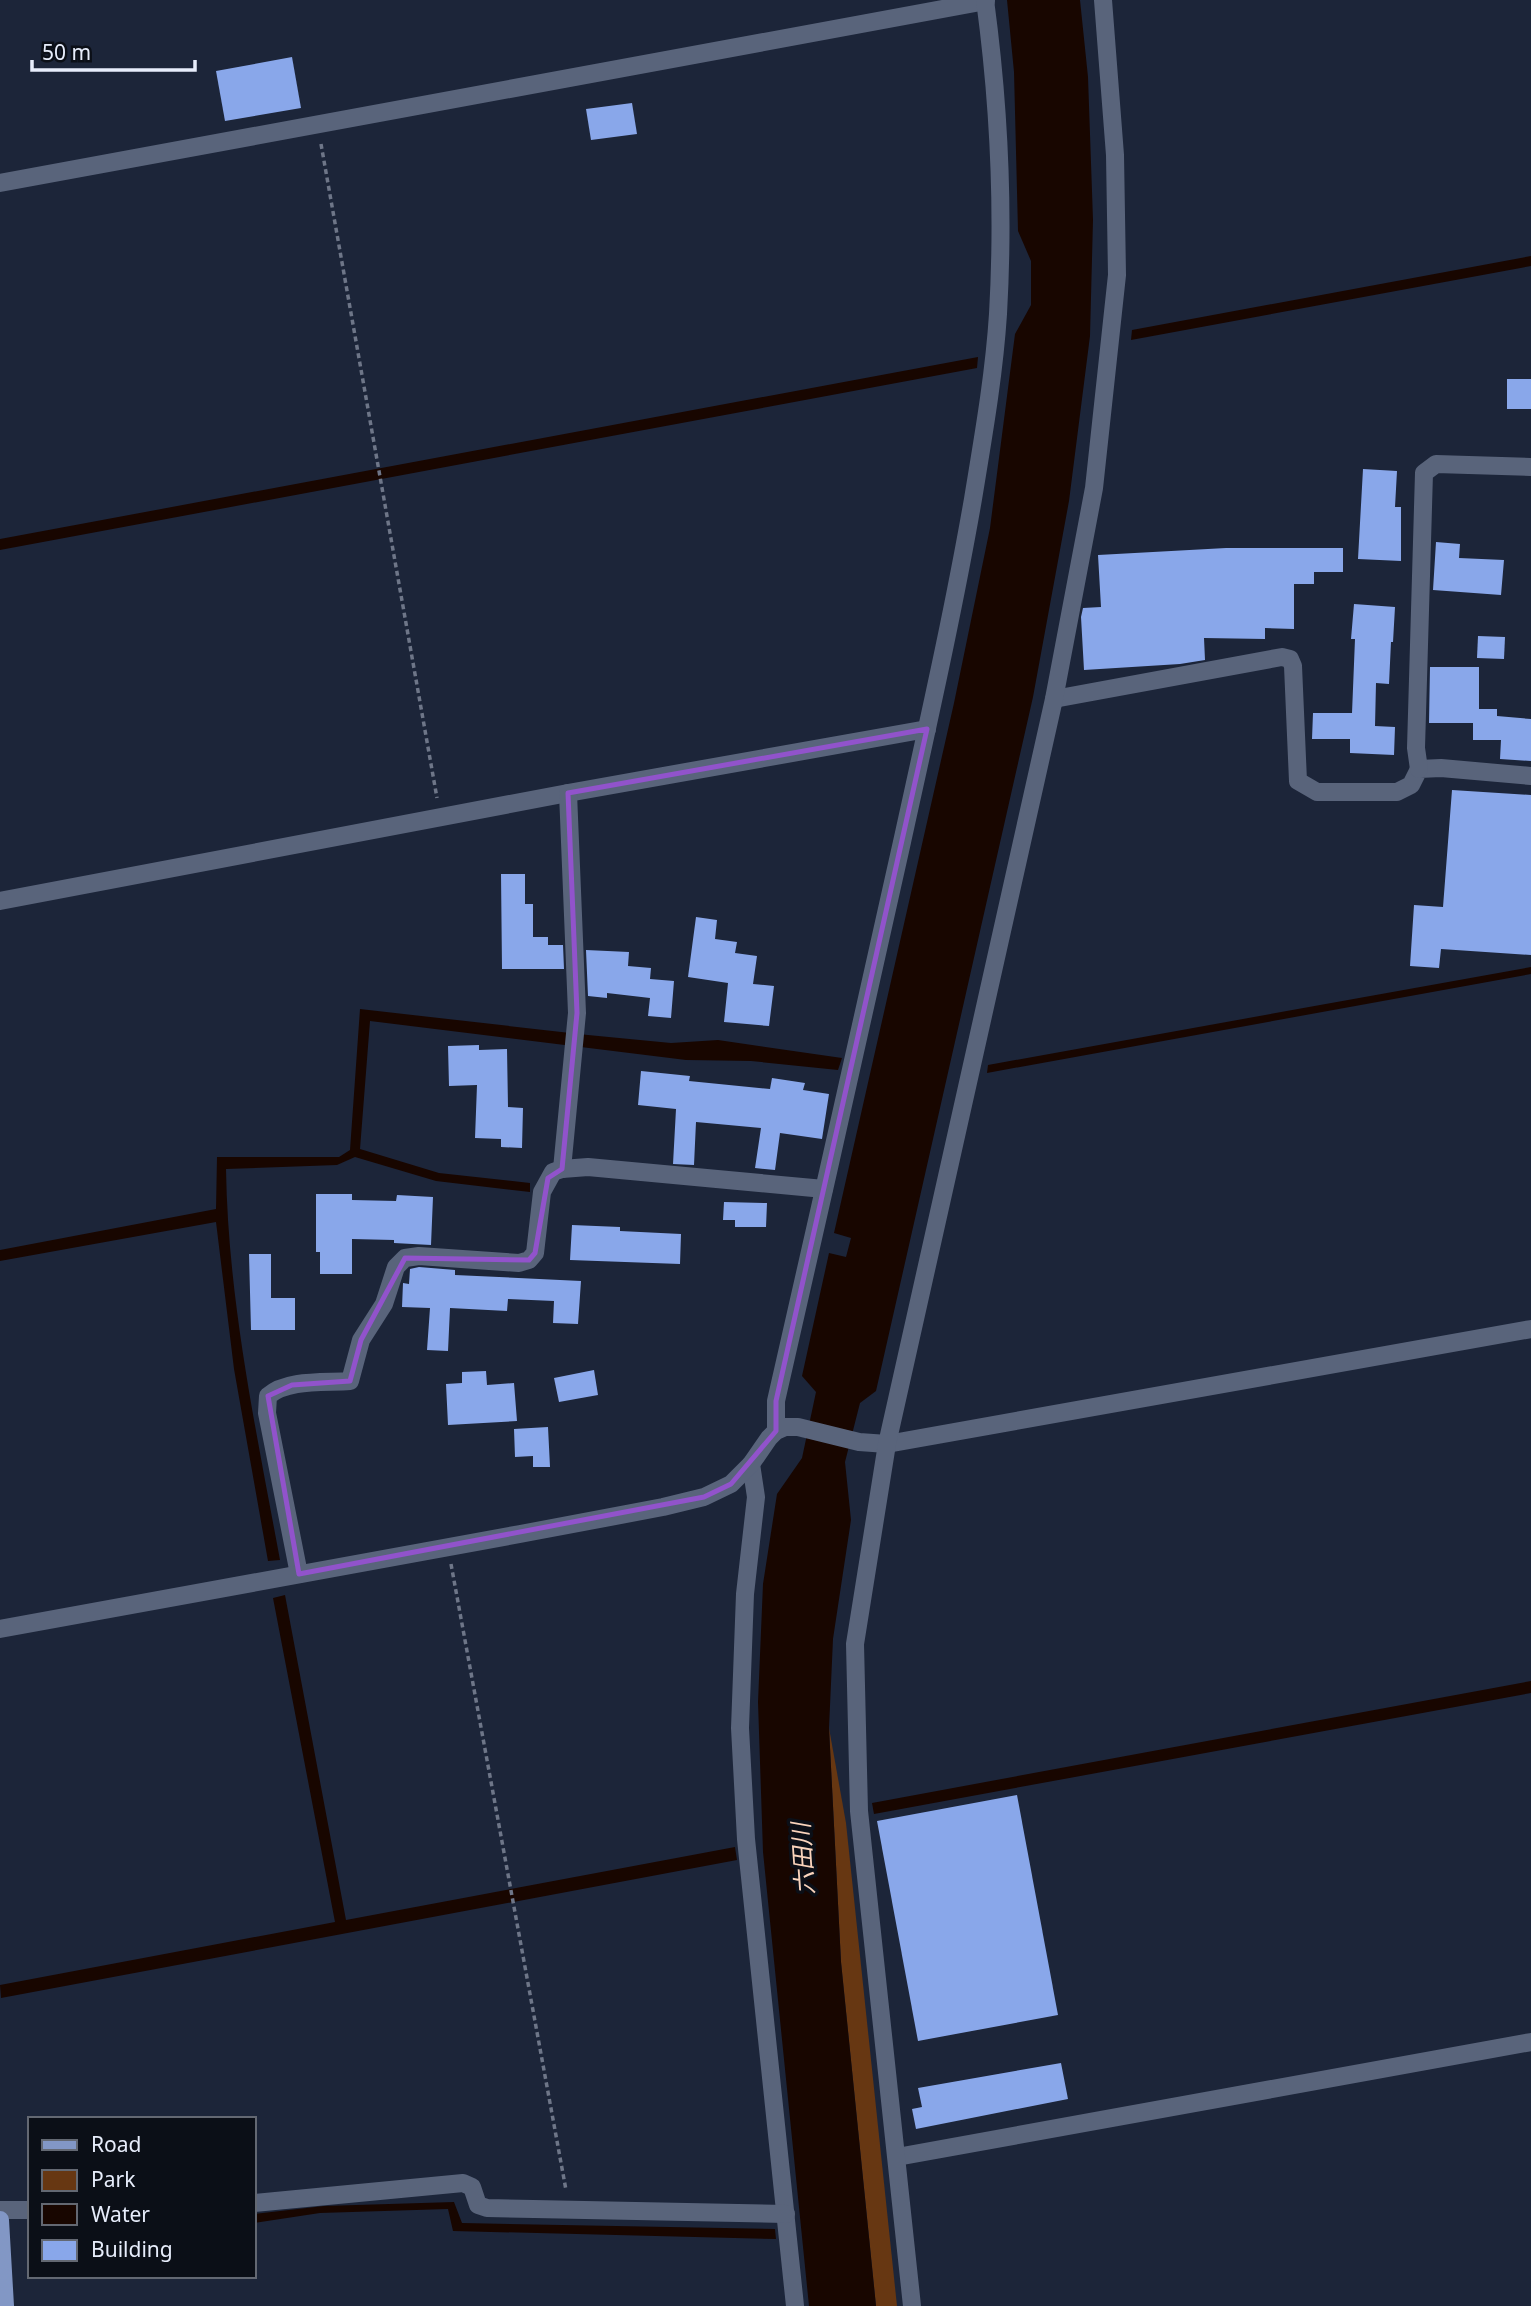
<svg xmlns="http://www.w3.org/2000/svg" width="1531" height="2306" font-family="'Noto Sans','Noto Sans JP',sans-serif">
<rect width="100%" height="100%" fill="#1c2539"/>
<polygon fill="#673712" points="829,1728 846,1823 897,2306 876,2306 841,1962"/>
<g fill="#180600">
<polygon points="1007,0 1080,0 1088,77 1093,220 1090,336 1069,501 1033,697 876,1391 860,1403 845,1462 851,1520 833,1639 829,1728 841,1962 876,2306 809,2306 763,1852 758,1702 763,1584 777,1494 802,1458 816,1392 802,1376 829,1253 846,1257 851,1238 834,1233 954,703 990,528 1015,334 1031,305 1031,261 1018,231 1014,72"/>
<polygon points="1531,256 1531,266 1131,340 1132,330"/>
<polygon points="978,357 977,368 0,550 0,539"/>
<polygon points="1531,967 1531,974 987,1073 988,1065"/>
<path d="M 360,1009 L 588,1035 L 671,1043 L 718,1040 L 842,1058 L 838,1070 L 751,1061 L 686,1060 L 370,1021 L 360,1149 L 439,1173 L 530,1183 L 530,1192 L 436,1181 L 355,1157 L 337,1165 L 226,1169 C 228,1300 256,1430 280,1560 L 268,1561 L 234,1369 L 216,1222 L 0,1261 L 0,1250 L 216,1209 L 217,1157 L 339,1157 L 350,1150 Z"/>
<polygon points="285,1595 346,1920 735,1847 737,1860 1,1998 0,1985 335,1922 273,1598"/>
<polygon points="1531,1681 1531,1693 874,1814 872,1803"/>
<polygon points="454,2202 462,2223 775,2229 776,2239 453,2231 448,2209 320,2213 254,2223 254,2214 324,2206"/>
</g>
<g fill="#89a7ea">
<polygon points="292,57 301,108 225,121 216,71"/>
<polygon points="632,103 637,134 591,140 586,109"/>
<rect x="1507" y="379" width="24" height="30"/>
<polygon points="1363,469 1397,471 1395,507 1401,507 1401,561 1358,559"/>
<polygon points="1436,542 1460,544 1459,558 1504,560 1501,595 1433,590"/>
<polygon points="1226,548 1343,548 1343,572 1314,572 1314,584 1294,584 1294,629 1265,628 1265,639 1204,638 1205,660 1180,664 1084,670 1081,617 1083,608 1101,607 1098,555"/>
<polygon points="1354,604 1395,607 1393,642 1391,642 1389,684 1376,683 1375,726 1395,727 1394,755 1350,753 1350,739 1312,739 1313,713 1352,713 1355,639 1351,639"/>
<polygon points="1478,636 1505,637 1504,659 1477,658"/>
<polygon points="1430,667 1479,667 1479,709 1497,709 1497,716 1531,719 1531,761 1500,759 1501,740 1473,740 1473,723 1429,723"/>
<polygon points="1452,790 1531,795 1531,955 1441,949 1439,968 1410,966 1414,905 1443,907"/>
<polygon points="501,874 525,874 525,904 533,904 533,937 548,937 548,945 563,945 564,969 502,969"/>
<polygon points="696,917 717,920 715,939 737,942 735,953 757,956 753,984 774,986 769,1026 724,1022 728,983 688,977"/>
<polygon points="586,950 629,952 628,966 651,968 650,979 674,981 671,1018 648,1016 650,998 607,993 607,998 588,996"/>
<polygon points="479,1045 479,1050 507,1049 508,1107 523,1108 522,1148 501,1147 501,1139 475,1138 477,1085 449,1086 448,1046"/>
<polygon points="641,1071 690,1076 689,1081 770,1089 772,1078 805,1083 803,1090 829,1094 822,1139 780,1133 775,1170 755,1168 761,1128 696,1122 694,1165 673,1164 676,1109 638,1105"/>
<polygon points="316,1194 352,1194 352,1200 396,1201 397,1195 433,1197 431,1245 394,1243 394,1240 352,1239 352,1274 320,1274 320,1252 316,1252"/>
<polygon points="724,1202 767,1203 766,1227 735,1227 735,1220 723,1220"/>
<polygon points="572,1225 620,1227 620,1231 681,1234 680,1264 570,1260"/>
<polygon points="249,1254 271,1254 271,1298 295,1298 295,1330 251,1330"/>
<polygon points="419,1267 455,1270 455,1275 581,1281 578,1324 553,1323 554,1301 508,1299 507,1311 450,1308 448,1351 427,1350 430,1308 402,1307 403,1283 409,1284 410,1269"/>
<polygon points="594,1370 598,1395 559,1402 554,1378"/>
<polygon points="486,1371 487,1385 514,1383 517,1421 448,1425 446,1384 462,1383 462,1372"/>
<polygon points="548,1427 550,1467 533,1467 533,1456 515,1457 514,1429"/>
<polygon points="1017,1795 1058,2015 918,2041 877,1821"/>
<polygon points="1061,2063 1068,2099 916,2129 912,2109 922,2107 918,2088"/>
</g>
<g fill="none" stroke-linecap="round" stroke-linejoin="round">
<g stroke="#6e7688" stroke-width="3.5" stroke-dasharray="5 3.5" stroke-linecap="butt">
<polyline points="321,144 437,798"/>
<polyline points="451,1564 566,2190"/>
</g>
<g stroke="#59647b" stroke-width="18">
<polyline points="0,183 986,1"/>
<polyline points="1054,699 1282,657 1290,659 1293,666 1298,781 1317,792 1397,792 1411,785 1419,769 1441,768 1531,776"/>
<polyline points="1419,769 1416,748 1424,473 1436,464 1531,467"/>
<polyline points="0,901 568,793 927,729"/>
<polyline points="562,1169 577,1013 568,793"/>
<path d="M 776,1431 L 776,1401 C 819,1215 860,1028 902,842 C 927,728 953,614 973,499 C 983,438 994,376 998,314 C 1004,210 999,104 985,0"/>
<polyline points="751,1464 756,1497 745,1594 740,1728 746,1839 795,2306"/>
<path d="M 299,1574 L 267,1413 L 268,1396 C 287,1379 325,1383 350,1381 L 361,1340 L 384,1304 L 396,1267 L 405,1258 L 419,1256 L 519,1263 L 529,1260 L 535,1253 L 542,1192 L 553,1172 L 562,1169 L 588,1167 L 824,1189"/>
<polyline points="0,1629 520,1534 663,1507 704,1497 731,1484 751,1464 769,1438 776,1431 785,1427 798,1427 859,1442 887,1444 1531,1329"/>
<polyline points="897,2157 1531,2042"/>
<polyline points="254,2203 463,2183 472,2187 478,2205 487,2208 786,2214"/>
<polyline points="0,2210 30,2210"/>
<polyline points="912,2306 859,1811 855,1644 887,1444 1054,699 1094,488 1117,275 1115,155 1103,0"/>
</g>
<polyline stroke="#8297c5" stroke-width="18" points="0,2220 5,2306"/>
</g>
<path fill="none" stroke="#9153cb" stroke-width="5" stroke-linejoin="round" d="M 927,729 L 776,1401 L 776,1431 L 731,1484 L 704,1497 L 299,1574 L 268,1396 L 292,1385 L 350,1381 L 361,1340 L 405,1258 L 529,1260 L 535,1253 L 548,1178 L 562,1169 L 577,1013 L 568,793 Z"/>
<g text-anchor="middle" dominant-baseline="central" stroke-width="7" stroke-linejoin="round" paint-order="stroke">
<g font-size="24" font-style="italic" fill="#fad4bc" stroke="#0b0f17">
<text transform="translate(802 1859) rotate(-94)">六田川</text>
</g>
</g>
<rect x="28" y="2117" width="228" height="161" fill="#0b0f17" stroke="#636872" stroke-width="2"/>
<rect x="42" y="2140" width="35" height="10" fill="#8297c5" stroke="#636872" stroke-width="2"/>
<text x="91" y="2152" font-size="21" fill="#e7edfb">Road</text>
<rect x="42" y="2170" width="35" height="21" fill="#673712" stroke="#636872" stroke-width="2"/>
<text x="91" y="2187" font-size="21" fill="#e7edfb">Park</text>
<rect x="42" y="2204" width="35" height="21" fill="#180600" stroke="#636872" stroke-width="2"/>
<text x="91" y="2222" font-size="21" fill="#e7edfb">Water</text>
<rect x="42" y="2240" width="35" height="21" fill="#89a7ea" stroke="#636872" stroke-width="2"/>
<text x="91" y="2257" font-size="21" fill="#e7edfb">Building</text>
<path d="M32 60v10h163v-10" fill="none" stroke="#e7edfb" stroke-width="3.5"/>
<text x="42" y="60" font-size="21" fill="#e7edfb" stroke="#0b0f17" stroke-width="5" paint-order="stroke">50 m</text>
</svg>
